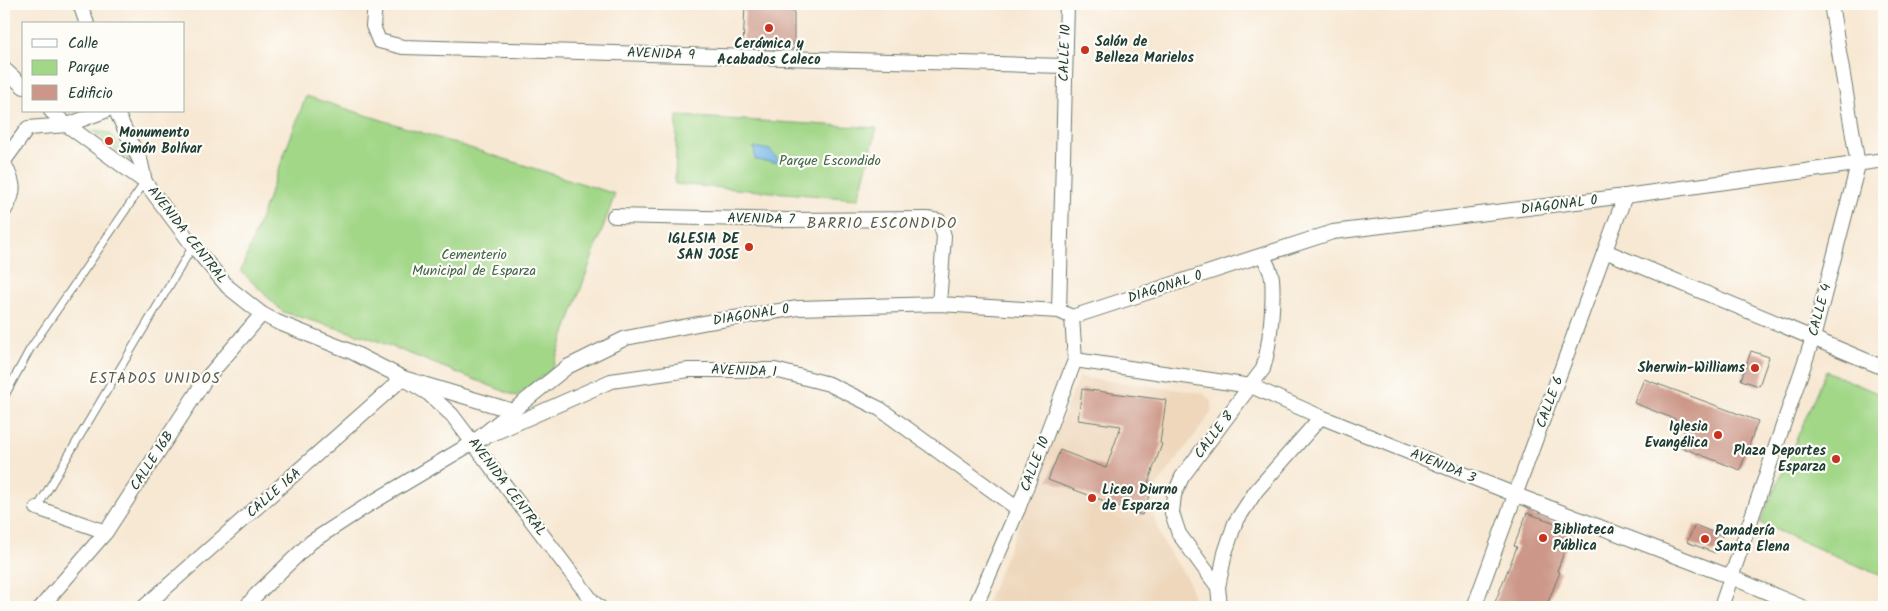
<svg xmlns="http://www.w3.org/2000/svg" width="1888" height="611" font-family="Kalam,sans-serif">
<rect width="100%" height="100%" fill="#fdfcf7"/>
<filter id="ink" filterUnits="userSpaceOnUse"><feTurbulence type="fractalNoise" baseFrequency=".02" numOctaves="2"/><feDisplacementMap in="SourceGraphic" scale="10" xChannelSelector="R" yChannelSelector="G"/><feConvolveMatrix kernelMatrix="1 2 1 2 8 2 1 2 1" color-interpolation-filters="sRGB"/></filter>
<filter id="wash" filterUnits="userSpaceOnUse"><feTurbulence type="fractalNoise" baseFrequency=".0096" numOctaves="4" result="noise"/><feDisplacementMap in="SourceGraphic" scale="20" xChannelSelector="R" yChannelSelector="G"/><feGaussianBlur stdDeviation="1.12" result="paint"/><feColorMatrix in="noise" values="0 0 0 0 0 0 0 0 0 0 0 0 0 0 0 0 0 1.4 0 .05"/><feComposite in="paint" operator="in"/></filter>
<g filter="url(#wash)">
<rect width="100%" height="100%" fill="#f7e8d3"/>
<polygon fill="#eed7bb" points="1079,377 1203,393 1211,401 1211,413 1157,486 1151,509 1162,541 1188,580 1197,607 985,607"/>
<g fill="#a2d788" stroke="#608a5e">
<polygon points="306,96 615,194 552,369 516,396 370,338 283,312 241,271"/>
<polygon points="677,116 877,128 858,199 675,184"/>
<polygon points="93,131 109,133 128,155 132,163"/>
<polygon points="1826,371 1884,396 1884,577 1760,523"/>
</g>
<polygon fill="#73b5e8" stroke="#49798e" points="754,147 770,150 781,163 755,160"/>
<g id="blocks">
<g fill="#cc9788">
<polygon points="745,4 794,4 794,49 743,48"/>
<polygon points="1751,351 1769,357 1759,386 1741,380"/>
<polygon points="1644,379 1758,421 1740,470 1678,446 1687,424 1634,403"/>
<polygon points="1082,389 1166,400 1160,443 1162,444 1148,483 1153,485 1142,515 1048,480 1060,450 1106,468 1121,426 1078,420"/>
<polygon points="1527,513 1573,529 1557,571 1560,572 1546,607 1493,607 1517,547 1514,546"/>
<polygon points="1695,525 1722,536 1715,553 1687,542"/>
</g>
</g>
</g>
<g filter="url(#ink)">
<use href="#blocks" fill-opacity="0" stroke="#6b796c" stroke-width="1"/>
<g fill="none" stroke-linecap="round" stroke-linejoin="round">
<defs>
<g id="service">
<polyline points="4,397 30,349 145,182"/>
<polyline points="37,508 193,246"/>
</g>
<g id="minor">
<polyline points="80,4 87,24"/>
<polyline points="375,4 373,26 379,41 403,47 1064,66"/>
<polyline points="4,69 24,87"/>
<polyline points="51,111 67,125 145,182"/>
<polyline points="116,111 141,163 145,182 193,246 228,287 262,314 277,322 352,352 403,378 429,394 452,415 593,602 599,607"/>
<polyline points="4,161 28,128 67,125 105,111"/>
<path d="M 4,163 C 14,183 17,191 4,211"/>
<polyline points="614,216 787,220 927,219 939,221 944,236 939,304"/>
<polyline points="1605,251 1884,368"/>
<polyline points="1059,311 1067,4"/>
<polyline points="1075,360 1251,386 1321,417 1516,495 1731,577 1802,607"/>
<polyline points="474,442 567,367 626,338 708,322 798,308 939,304 1059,311 1072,317 1333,232 1625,196 1884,160"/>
<polyline points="37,508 106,532"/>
<polyline points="1218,587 1225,553 1235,523 1256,491 1321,417"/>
<polyline points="41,607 106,532 205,380 262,314"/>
<polyline points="144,607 403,378 513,411"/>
<polyline points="246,607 256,595 311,542 368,505 474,442 611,381 689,370 775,370 829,384 880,409 1018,509"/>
<polyline points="975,607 1018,509 1075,360 1072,317"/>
<path d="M 1220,607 L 1218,587 L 1179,534 L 1172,513 L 1174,495 L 1182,477 L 1263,369 C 1270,346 1274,302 1272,278 C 1271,271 1266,262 1263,256"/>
<polyline points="1474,607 1625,196"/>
<polyline points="1721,607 1813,338 1858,165 1831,4"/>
</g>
</defs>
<use href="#service" stroke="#6b796c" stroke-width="9"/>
<use href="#minor" stroke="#6b796c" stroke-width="16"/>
<use href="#service" stroke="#fff" stroke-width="7"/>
<use href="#minor" stroke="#fff" stroke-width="14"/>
</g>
</g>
<g fill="#c8321e" stroke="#fdfcf7" stroke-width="2">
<circle cx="769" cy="28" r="5"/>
<circle cx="1085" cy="50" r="5"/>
<circle cx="109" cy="141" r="5"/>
<circle cx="749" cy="247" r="5"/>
<circle cx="1755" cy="368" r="5"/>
<circle cx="1718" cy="435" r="5"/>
<circle cx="1836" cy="459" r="5"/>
<circle cx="1092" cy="498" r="5"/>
<circle cx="1543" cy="538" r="5"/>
<circle cx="1705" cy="539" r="5"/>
</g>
<g text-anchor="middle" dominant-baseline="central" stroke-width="4.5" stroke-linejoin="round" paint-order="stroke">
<g font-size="14" font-weight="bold" fill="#1f3d34" stroke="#fdfcf7" text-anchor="start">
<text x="1095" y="42">Salón de<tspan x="1095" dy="16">Belleza Marielos</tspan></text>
<text x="769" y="44" text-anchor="middle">Cerámica y<tspan x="769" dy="16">Acabados Caleco</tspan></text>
<text x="119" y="133">Monumento<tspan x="119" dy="16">Simón Bolívar</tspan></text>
<text x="739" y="239" text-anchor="end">IGLESIA DE<tspan x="739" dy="16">SAN JOSE</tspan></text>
<text x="1745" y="368" text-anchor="end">Sherwin-Williams</text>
<text x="1708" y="427" text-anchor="end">Iglesia<tspan x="1708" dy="16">Evangélica</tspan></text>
<text x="1826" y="451" text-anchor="end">Plaza Deportes<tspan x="1826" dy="16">Esparza</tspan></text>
<text x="1102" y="490">Liceo Diurno<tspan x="1102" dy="16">de Esparza</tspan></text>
<text x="1553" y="530">Biblioteca<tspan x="1553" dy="16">Pública</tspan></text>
<text x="1715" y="531">Panadería<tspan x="1715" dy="16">Santa Elena</tspan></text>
</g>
<g font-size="14" fill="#1f3d34" stroke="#fdfcf7">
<text transform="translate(1065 53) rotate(-88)">CALLE 10</text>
<text transform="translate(661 54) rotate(2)">AVENIDA 9</text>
<text transform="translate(1559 205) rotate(-7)">DIAGONAL 0</text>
<text transform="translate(761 219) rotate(1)">AVENIDA 7</text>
<text transform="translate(187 235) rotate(52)">AVENIDA CENTRAL</text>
<text transform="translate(1165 287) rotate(-18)">DIAGONAL 0</text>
<text transform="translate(1820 310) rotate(-75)">CALLE 4</text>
<text transform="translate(751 315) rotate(-9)">DIAGONAL 0</text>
<text transform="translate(744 371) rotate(2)">AVENIDA 1</text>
<text transform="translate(1550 402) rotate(-70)">CALLE 6</text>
<text transform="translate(1214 435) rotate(-53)">CALLE 8</text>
<text transform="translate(152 461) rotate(-57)">CALLE 16B</text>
<text transform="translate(1035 464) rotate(-69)">CALLE 10</text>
<text transform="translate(1443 466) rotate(22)">AVENIDA 3</text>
<text transform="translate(507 487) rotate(53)">AVENIDA CENTRAL</text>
<text transform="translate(274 493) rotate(-41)">CALLE 16A</text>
</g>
<g font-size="14" fill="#406449" stroke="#fdfcf7">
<text x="830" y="161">Parque Escondido</text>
<text x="474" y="255">Cementerio<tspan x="474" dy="16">Municipal de Esparza</tspan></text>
</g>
<g font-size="15" letter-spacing="1" fill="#5c5c51" stroke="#fdfcf7">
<text x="882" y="224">BARRIO ESCONDIDO</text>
<text x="155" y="379">ESTADOS UNIDOS</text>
</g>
</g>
<rect width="1888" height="611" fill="none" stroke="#fdfcf7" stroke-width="20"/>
<rect x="22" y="22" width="162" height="90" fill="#fdfcf7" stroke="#a4b0a9"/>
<rect x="32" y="39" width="25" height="8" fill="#ffffff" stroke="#a4b0a9"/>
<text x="68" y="48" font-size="15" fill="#1f3d34">Calle</text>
<rect x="32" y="60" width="25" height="15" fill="#a2d788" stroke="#a4b0a9"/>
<text x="68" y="72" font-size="15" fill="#1f3d34">Parque</text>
<rect x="32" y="85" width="25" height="15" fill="#cc9788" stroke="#a4b0a9"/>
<text x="68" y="98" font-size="15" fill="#1f3d34">Edificio</text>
</svg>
